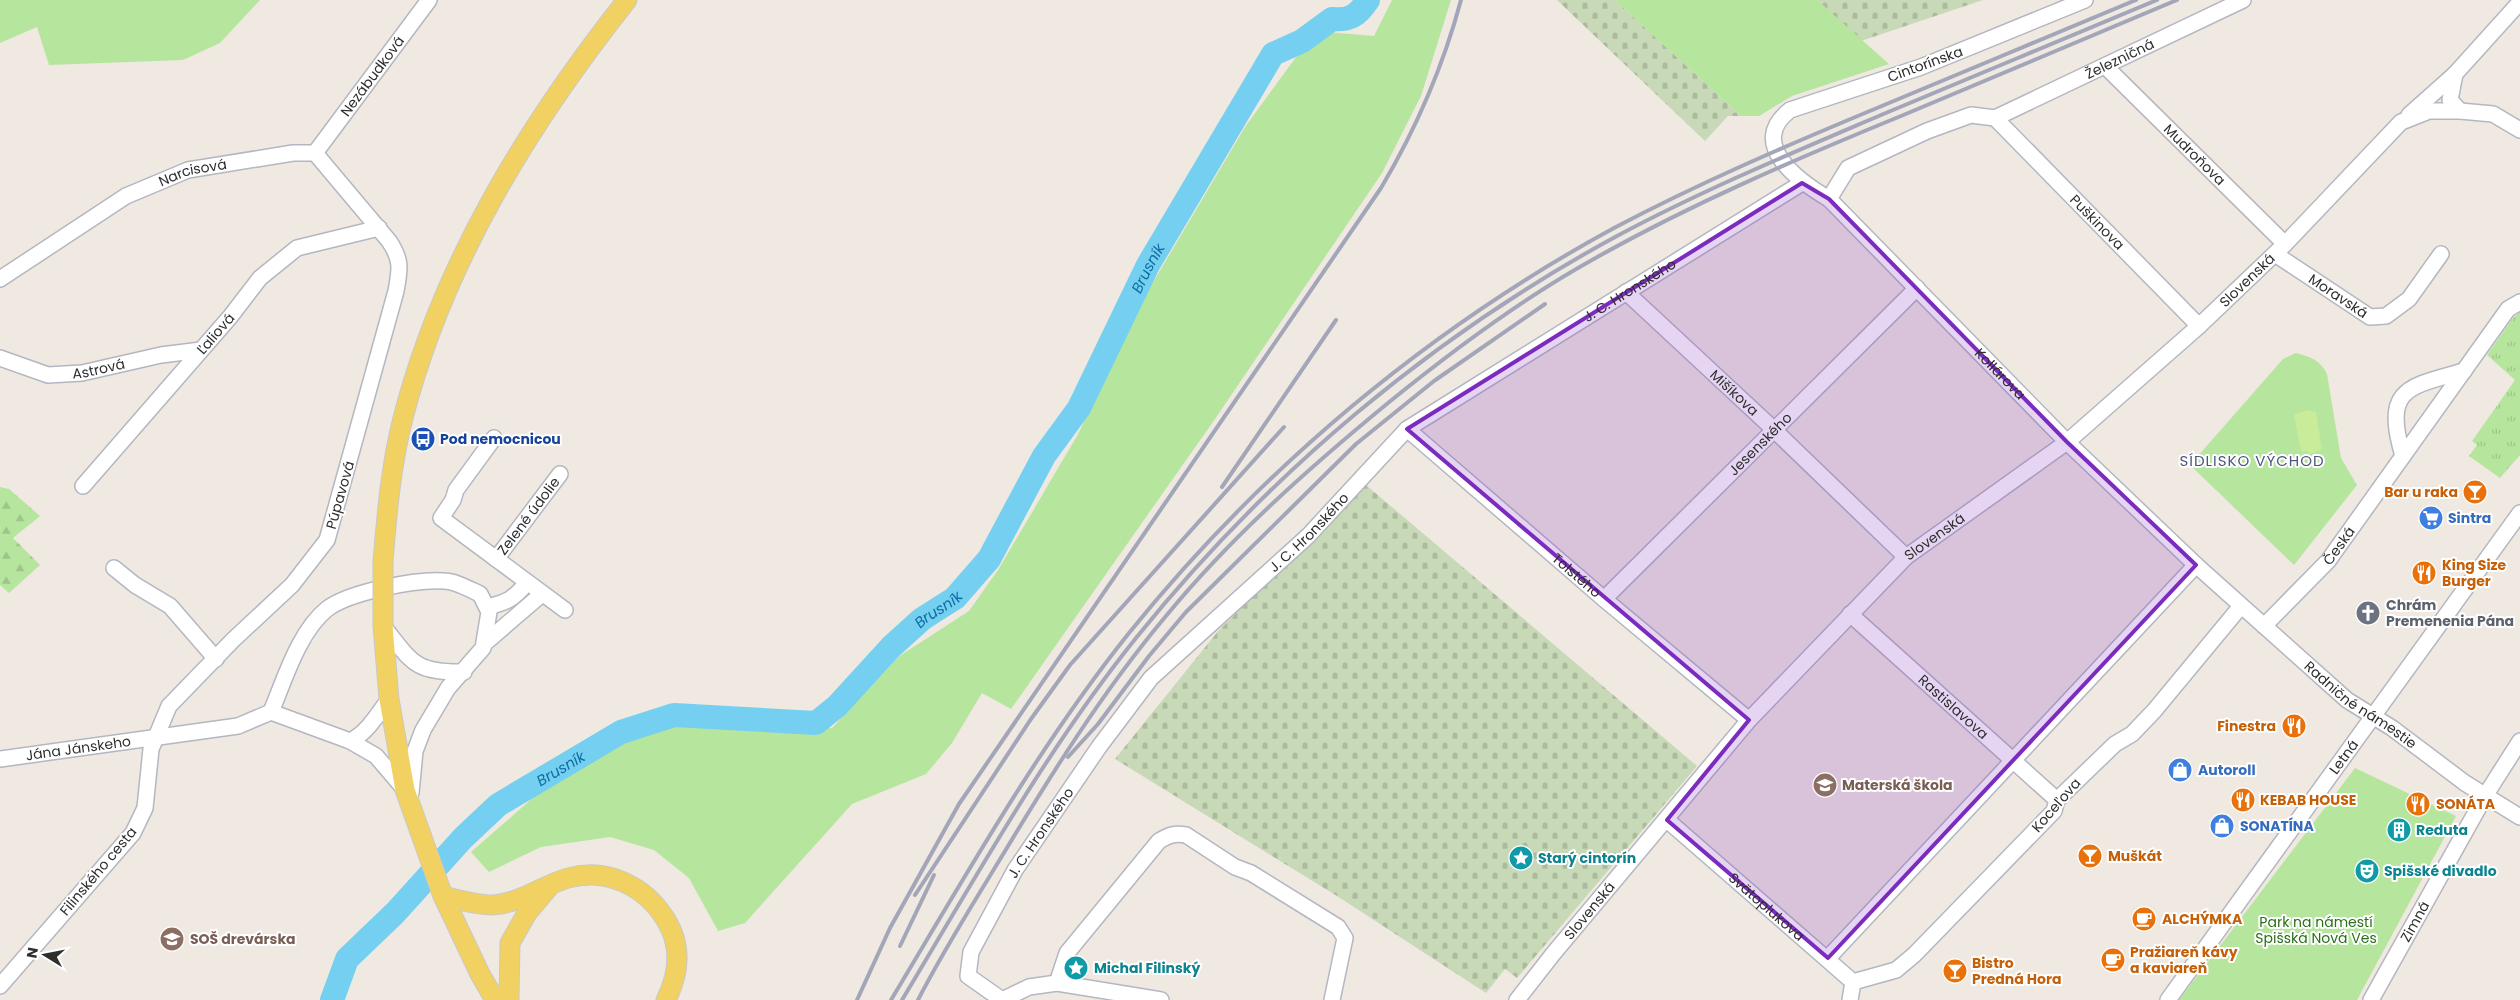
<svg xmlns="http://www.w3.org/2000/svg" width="2520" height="1000" font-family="Poppins,sans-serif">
<defs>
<pattern id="grass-tufts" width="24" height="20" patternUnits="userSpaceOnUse" patternTransform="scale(1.25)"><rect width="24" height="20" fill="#b6e59e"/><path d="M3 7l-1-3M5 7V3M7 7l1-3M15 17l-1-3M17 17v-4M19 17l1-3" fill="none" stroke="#9dc588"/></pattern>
<pattern id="forest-firs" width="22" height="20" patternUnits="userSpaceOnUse" patternTransform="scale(1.25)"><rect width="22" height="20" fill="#b6e59e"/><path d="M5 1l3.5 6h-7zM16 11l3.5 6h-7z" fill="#9dc588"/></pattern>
<pattern id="cemetery-stones" width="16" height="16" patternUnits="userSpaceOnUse" patternTransform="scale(1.25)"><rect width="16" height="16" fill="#c8d9b8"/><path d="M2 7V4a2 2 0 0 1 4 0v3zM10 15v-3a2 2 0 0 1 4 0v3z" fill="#acbb9e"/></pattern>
</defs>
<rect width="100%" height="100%" fill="#efe9e1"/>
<polygon fill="url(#grass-tufts)" points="2520,312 2520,455 2500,478 2469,456 2477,445 2472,441 2515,380 2487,355 2513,318"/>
<polygon fill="url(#forest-firs)" points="0,487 9,489 40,516 13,538 40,565 9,593 0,585"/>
<g fill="url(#cemetery-stones)">
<polygon points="1557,0 1615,0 1741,116 1728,116 1705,141"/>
<polygon points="1817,0 1983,0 1861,41"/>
<polygon points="1366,485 1697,766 1517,978 1505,969 1486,993 1337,896 1115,759 1219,630"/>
</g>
<g fill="#b6e59e">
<polygon points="0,0 260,0 220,43 183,60 49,65 37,27 0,43"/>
<polygon points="1392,0 1451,0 1421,96 1382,173 1215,419 1011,709 982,693 952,743 926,774 852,804 745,923 718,931 689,878 654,850 610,837 541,847 489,872 471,852 551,782 659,721 832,728 898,657 969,611 998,570 1077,436 1152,284 1245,127 1315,31 1374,36"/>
<polygon points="1615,0 1817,0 1889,64 1792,96 1759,116 1741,116"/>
<path d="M 2296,353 C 2311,357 2320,360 2327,374 L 2341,458 L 2357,485 L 2294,565 L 2190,465 L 2283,359 Z"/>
<polygon points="2355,768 2456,816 2357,1000 2179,1000"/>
</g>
<polygon fill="#c9ec9a" points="2307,410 2316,412 2322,449 2310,454 2306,451 2301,452 2294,415"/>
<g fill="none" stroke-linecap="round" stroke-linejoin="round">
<path stroke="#75cff0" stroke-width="24" id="s1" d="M 332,1000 L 347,959 L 395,913 L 463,838 L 498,805 L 621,732 L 674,715 L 816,723 L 837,706 L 891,647 L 922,619 L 955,598 L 989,559 L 1044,456 L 1079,408 L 1148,265 L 1273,54 L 1302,41 L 1332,19 C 1350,21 1358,15 1368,0"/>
<defs>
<g id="minor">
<path id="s2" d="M 2085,0 L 1921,67 L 1790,110 C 1746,144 1800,182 1829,199 L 2067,442 L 2196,565 L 2347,700 L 2392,728 L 2465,783 L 2520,817"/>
<path id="s3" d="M 2105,66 L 2285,244"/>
<polyline points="2455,74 2450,100 2460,111"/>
<polyline points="2409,115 2455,74 2520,2"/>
<path id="s4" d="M 1995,118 L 2199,326"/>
<path id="s5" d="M 1995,118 L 2243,0"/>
<path id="s6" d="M 315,153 L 429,0"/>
<polyline points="1829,199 1848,168 1927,131 1971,115 1995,118"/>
<path id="s7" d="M 2275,254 L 2370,317 L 2386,316 L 2409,299 L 2441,254"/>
<path id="s8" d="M 0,279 L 126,196 L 188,170 L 293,153 L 315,153 L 389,241 C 402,260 400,269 396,291 L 327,540 L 292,585 L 233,640 L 169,706 L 151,749 L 145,808 L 133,833 L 0,986"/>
<path id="s9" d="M 1626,292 L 1768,424 L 1906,557"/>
<path id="s10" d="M 0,358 L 48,375 L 82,373 L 161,355 L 201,350"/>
<path id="s11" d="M 1407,429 L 1604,599 L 1749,720"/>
<polyline points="494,438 456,490 453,500 441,518 565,610"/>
<path d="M 2403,456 C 2383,388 2407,387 2464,371"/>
<path id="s12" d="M 83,486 L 230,317 L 260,278 L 297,248 L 379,228"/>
<path id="s13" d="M 496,559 L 560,474"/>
<polyline points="114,568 135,585 170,606 216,659"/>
<path id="s14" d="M 1604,599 L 1917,288"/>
<path d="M 487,607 C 508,602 513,599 527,583"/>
<path id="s15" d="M 1850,614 L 2057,800"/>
<path d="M 383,626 C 412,662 414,673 464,672"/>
<path id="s16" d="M 2264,626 L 2328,561 L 2508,309 L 2520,302"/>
<polyline points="485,643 542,594"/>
<polyline points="271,712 350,741 376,756 405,790"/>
<path d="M 350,741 C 367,733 378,714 389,699"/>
<path id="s17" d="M 0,759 L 238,726 L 271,712 C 284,681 299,631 327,609 C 349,592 416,579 444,581 C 455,581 469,589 480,594 L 489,612 L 483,648 L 448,688 L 423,730 L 415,751 L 411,793"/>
<path id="s18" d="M 1667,820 L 1853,982 L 1850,1000"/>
<polyline points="1828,958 2196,565"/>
<polyline points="1853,982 1896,970 1914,955 2054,811 2057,800 2115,744 2132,734 2154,711 2241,606"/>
<path d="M 1057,983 L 1067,953 L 1159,841 C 1169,835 1174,833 1186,835 L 1235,867 L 1251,873 L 1338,927 L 1345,938 L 1332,1000"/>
<path id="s19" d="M 1002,1000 L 968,976 L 971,952 L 1015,870 L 1099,747 L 1151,678 L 1308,536 L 1407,429 L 1802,183"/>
<polyline points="1002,1000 1029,987 1057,983 1161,1000"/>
<path id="s20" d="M 1517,1000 L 1553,954 L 1749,720 L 1906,557 L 2067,442 L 2199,326 L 2285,244 L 2401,122 L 2429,111 L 2460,111 L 2493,114 L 2520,130"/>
<path id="s21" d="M 2168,1000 L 2520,513"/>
<path id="s22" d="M 2371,1000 L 2485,796 L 2520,741"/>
</g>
<g id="major">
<path d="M 383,561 C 387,513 391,465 403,418 C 443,263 528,125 627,0"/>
<polyline points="383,626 389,699 405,790 443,896 480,974 495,1000"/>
<path d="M 443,896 C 459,900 476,905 492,905 C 519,904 543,885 568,878 C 608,867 646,887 666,920 C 682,946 679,974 666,1000"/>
<polyline points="509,1000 510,943 527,913 549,887"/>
</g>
</defs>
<use href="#minor" stroke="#b4b7c1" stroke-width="18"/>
<use href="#major" stroke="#c9c9c9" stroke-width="21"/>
<use href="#minor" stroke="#fff" stroke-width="15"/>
<use href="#major" stroke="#f2d163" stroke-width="19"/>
<g stroke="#a3a6b8" stroke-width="4">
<polyline points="1222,487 1336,320"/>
<polyline points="1068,757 1098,724 1149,656 1186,612 1356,444 1434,381 1545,304"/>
<polyline points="915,895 1031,719 1070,665 1284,427"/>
<polyline points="900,946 934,875"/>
<path d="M 857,1000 L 890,928 L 959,804 L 1381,188 C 1416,129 1443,67 1461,0"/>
<path d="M 891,1000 C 966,875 1038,747 1129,633 C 1262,468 1428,329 1614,228 C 1699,183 1788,145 1877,108 C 1963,72 2050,36 2136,0"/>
<path d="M 902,1000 C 976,877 1046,750 1136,638 C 1268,474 1432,336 1617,236 C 1703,190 1792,153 1881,115 C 1973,77 2065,38 2157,0"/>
<path d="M 918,1000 C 943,951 973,904 1002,856 C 1052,773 1103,691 1166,616 C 1231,537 1309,468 1388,403 C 1452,351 1520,300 1592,260 C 1691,204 1796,159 1901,116 C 1993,77 2085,39 2177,0"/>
</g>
<defs>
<polyline id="major-bridge" points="383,561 383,626"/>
</defs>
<use href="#major-bridge" stroke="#c9c9c9" stroke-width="21" stroke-linecap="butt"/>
<use href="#major-bridge" stroke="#f2d163" stroke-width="19"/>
</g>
<path fill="#7b2cbf" fill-opacity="0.2" stroke="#7b2cbf" stroke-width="4" stroke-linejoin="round" d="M 1802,183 L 1829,199 L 2067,442 L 2196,565 L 1828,958 L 1667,820 L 1749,720 L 1407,429 Z"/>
<defs>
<symbol id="bus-disc" viewBox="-11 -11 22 22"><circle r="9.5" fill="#1a4fb4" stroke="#fff"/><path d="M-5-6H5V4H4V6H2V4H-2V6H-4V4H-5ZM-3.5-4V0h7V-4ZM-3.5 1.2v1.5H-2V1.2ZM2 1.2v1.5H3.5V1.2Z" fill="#fff"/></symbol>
<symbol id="bar-disc" viewBox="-11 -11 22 22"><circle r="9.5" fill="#e8710a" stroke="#fff"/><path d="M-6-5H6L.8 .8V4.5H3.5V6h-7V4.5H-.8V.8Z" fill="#fff"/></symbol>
<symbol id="supermarket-disc" viewBox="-11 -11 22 22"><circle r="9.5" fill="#3f7fe0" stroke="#fff"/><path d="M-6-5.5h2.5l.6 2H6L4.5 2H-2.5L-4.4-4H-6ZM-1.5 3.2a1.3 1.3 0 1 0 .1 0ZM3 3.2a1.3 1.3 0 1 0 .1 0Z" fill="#fff"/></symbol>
<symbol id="restaurant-disc" viewBox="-11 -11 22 22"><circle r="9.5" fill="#e8710a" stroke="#fff"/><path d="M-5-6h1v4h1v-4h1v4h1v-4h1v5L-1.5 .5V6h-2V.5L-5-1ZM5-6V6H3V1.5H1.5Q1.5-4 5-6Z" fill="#fff"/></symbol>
<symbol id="church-disc" viewBox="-11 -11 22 22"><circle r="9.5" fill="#6b7280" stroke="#fff"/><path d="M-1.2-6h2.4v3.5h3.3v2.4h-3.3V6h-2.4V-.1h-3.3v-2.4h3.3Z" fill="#fff"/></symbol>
<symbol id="shop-disc" viewBox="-11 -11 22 22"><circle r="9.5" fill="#3f7fe0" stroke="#fff"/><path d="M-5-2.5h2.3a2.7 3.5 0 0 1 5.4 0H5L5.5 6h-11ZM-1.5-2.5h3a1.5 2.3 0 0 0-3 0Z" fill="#fff"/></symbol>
<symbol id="school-disc" viewBox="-11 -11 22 22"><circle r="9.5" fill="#8d6e63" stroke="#fff"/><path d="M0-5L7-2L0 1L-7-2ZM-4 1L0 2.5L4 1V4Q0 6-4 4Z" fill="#fff"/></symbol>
<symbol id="building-disc" viewBox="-11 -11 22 22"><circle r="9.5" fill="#0f9aa8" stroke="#fff"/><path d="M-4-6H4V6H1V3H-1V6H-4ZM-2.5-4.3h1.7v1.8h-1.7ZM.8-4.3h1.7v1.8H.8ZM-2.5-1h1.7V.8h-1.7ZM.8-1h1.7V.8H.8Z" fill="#fff"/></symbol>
<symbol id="sight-disc" viewBox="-11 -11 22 22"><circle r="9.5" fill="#0f9aa8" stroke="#fff"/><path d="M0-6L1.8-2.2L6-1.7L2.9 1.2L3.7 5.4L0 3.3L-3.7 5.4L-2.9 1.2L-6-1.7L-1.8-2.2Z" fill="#fff"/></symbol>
<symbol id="theatre-disc" viewBox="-11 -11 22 22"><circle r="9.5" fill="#0f9aa8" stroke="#fff"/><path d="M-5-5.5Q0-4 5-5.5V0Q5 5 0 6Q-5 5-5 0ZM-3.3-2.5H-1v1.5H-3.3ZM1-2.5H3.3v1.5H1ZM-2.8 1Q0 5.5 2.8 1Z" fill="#fff"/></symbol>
<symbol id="cafe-disc" viewBox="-11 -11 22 22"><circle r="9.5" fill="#e8710a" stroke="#fff"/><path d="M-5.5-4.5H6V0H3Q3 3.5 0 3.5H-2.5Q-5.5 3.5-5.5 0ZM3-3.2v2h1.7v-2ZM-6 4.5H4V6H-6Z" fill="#fff"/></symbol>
</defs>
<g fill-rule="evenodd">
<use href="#bus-disc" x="409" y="425" width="28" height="28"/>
<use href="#bar-disc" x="2461" y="478" width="28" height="28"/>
<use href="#supermarket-disc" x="2417" y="504" width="28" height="28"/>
<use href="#restaurant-disc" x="2410" y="559" width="28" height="28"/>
<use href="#church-disc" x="2354" y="599" width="28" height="28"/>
<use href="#restaurant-disc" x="2280" y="712" width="28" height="28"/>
<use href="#shop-disc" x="2166" y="756" width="28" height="28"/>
<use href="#school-disc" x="1811" y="771" width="28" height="28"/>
<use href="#restaurant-disc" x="2229" y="786" width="28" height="28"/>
<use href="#restaurant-disc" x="2404" y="790" width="28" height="28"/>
<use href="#shop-disc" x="2208" y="812" width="28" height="28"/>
<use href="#building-disc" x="2385" y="816" width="28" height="28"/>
<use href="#bar-disc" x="2076" y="842" width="28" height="28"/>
<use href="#sight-disc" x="1507" y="844" width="28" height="28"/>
<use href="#theatre-disc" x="2353" y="857" width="28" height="28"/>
<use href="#cafe-disc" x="2130" y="905" width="28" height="28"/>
<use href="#school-disc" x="158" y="925" width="28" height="28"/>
<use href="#cafe-disc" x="2099" y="946" width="28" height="28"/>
<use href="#sight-disc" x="1062" y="954" width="28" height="28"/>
<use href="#bar-disc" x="1941" y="957" width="28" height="28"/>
</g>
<g text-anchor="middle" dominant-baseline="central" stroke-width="4" stroke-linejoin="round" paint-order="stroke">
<g font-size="14" fill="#2e2e2e" stroke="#fff">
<text stroke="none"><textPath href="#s5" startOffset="138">Železničná</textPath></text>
<text transform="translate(1925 64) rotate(-20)">Cintorínska</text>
<text stroke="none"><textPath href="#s6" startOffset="96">Nezábudková</textPath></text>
<text stroke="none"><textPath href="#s3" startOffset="126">Mudroňova</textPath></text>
<text stroke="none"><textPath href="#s8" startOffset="222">Narcisová</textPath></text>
<text stroke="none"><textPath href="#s4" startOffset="146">Puškinova</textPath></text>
<text stroke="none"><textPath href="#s20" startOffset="1030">Slovenská</textPath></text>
<text stroke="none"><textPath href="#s19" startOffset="1014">J. C. Hronského</textPath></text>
<text stroke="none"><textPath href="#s7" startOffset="76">Moravská</textPath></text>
<text stroke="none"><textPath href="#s12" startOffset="202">Ľaliová</textPath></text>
<text stroke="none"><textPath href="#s10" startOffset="102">Astrová</textPath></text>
<text stroke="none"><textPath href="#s2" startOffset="679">Kollárova</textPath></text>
<text stroke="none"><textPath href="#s9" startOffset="148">Mišíkova</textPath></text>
<text stroke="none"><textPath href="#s14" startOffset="220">Jesenského</textPath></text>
<text transform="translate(340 495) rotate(-74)">Púpavová</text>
<text stroke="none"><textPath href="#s13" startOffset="54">Zelené údolie</textPath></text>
<text stroke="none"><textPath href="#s19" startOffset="609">J. C. Hronského</textPath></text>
<text stroke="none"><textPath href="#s20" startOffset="625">Slovenská</textPath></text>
<text stroke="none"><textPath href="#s16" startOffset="110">Česká</textPath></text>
<text stroke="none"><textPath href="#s11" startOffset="224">Tolstého</textPath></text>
<text stroke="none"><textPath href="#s2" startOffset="1169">Radničné námestie</textPath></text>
<text stroke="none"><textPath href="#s15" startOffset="139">Rastislavova</textPath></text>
<text stroke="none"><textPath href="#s17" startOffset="79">Jána Jánskeho</textPath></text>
<text stroke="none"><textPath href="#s21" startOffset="300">Letná</textPath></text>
<text transform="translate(2056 805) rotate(-49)">Koceľova</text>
<text stroke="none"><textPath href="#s19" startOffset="204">J. C. Hronského</textPath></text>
<text transform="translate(98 871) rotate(-50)">Filinského cesta</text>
<text stroke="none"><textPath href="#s18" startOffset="132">Svätoplukova</textPath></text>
<text stroke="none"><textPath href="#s20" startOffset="115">Slovenská</textPath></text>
<text stroke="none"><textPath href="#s22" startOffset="90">Zimná</textPath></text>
</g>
<g font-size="14" font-weight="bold" fill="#164399" stroke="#fff" text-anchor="start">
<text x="440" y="439">Pod nemocnicou</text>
</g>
<g font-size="14" font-weight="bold" fill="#c56008" stroke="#fff" text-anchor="start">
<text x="2458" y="492" text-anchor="end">Bar u raka</text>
<text x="2442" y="565">King Size<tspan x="2442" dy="16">Burger</tspan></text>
<text x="2276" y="726" text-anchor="end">Finestra</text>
<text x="2260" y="800">KEBAB HOUSE</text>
<text x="2436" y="804">SONÁTA</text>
<text x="2108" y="856">Muškát</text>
<text x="2162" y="919">ALCHÝMKA</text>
<text x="2130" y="952">Pražiareň kávy<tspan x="2130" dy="16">a kaviareň</tspan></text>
<text x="1972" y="963">Bistro<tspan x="1972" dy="16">Predná Hora</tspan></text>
</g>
<g font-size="14" font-weight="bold" fill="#366cbe" stroke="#fff" text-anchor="start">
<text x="2448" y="518">Sintra</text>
<text x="2198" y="770">Autoroll</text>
<text x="2240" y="826">SONATÍNA</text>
</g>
<g font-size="14" font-weight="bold" fill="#5b616d" stroke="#fff" text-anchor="start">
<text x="2386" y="605">Chrám<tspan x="2386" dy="16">Premenenia Pána</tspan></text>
</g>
<g font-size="14" font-weight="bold" fill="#785e54" stroke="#fff" text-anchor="start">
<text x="1842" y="785">Materská škola</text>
<text x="190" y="939">SOŠ drevárska</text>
</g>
<g font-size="14" font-weight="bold" fill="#0d838f" stroke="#fff" text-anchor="start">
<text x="2416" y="830">Reduta</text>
<text x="1538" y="858">Starý cintorín</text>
<text x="2384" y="871">Spišské divadlo</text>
<text x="1094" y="968">Michal Filinský</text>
</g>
<g font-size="14" fill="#2c6e1b" stroke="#fff">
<text x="2316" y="922">Park na námestí<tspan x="2316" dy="16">Spišská Nová Ves</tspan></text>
</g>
<g font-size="15" font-style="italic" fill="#0d6fa3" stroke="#fff">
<text stroke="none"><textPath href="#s1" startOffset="1172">Brusník</textPath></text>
<text stroke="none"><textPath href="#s1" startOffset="768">Brusník</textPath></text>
<text stroke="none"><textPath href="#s1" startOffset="332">Brusník</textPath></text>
</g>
<g font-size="15" letter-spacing="1" fill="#4d5680" stroke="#fff">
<text x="2252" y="460">SÍDLISKO VÝCHOD</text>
</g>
</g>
<g transform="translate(45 955) rotate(280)" stroke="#ffffff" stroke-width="4" paint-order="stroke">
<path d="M0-4L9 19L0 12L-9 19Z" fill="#2e2e2e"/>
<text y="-8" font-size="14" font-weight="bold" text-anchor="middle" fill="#2e2e2e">N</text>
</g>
</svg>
